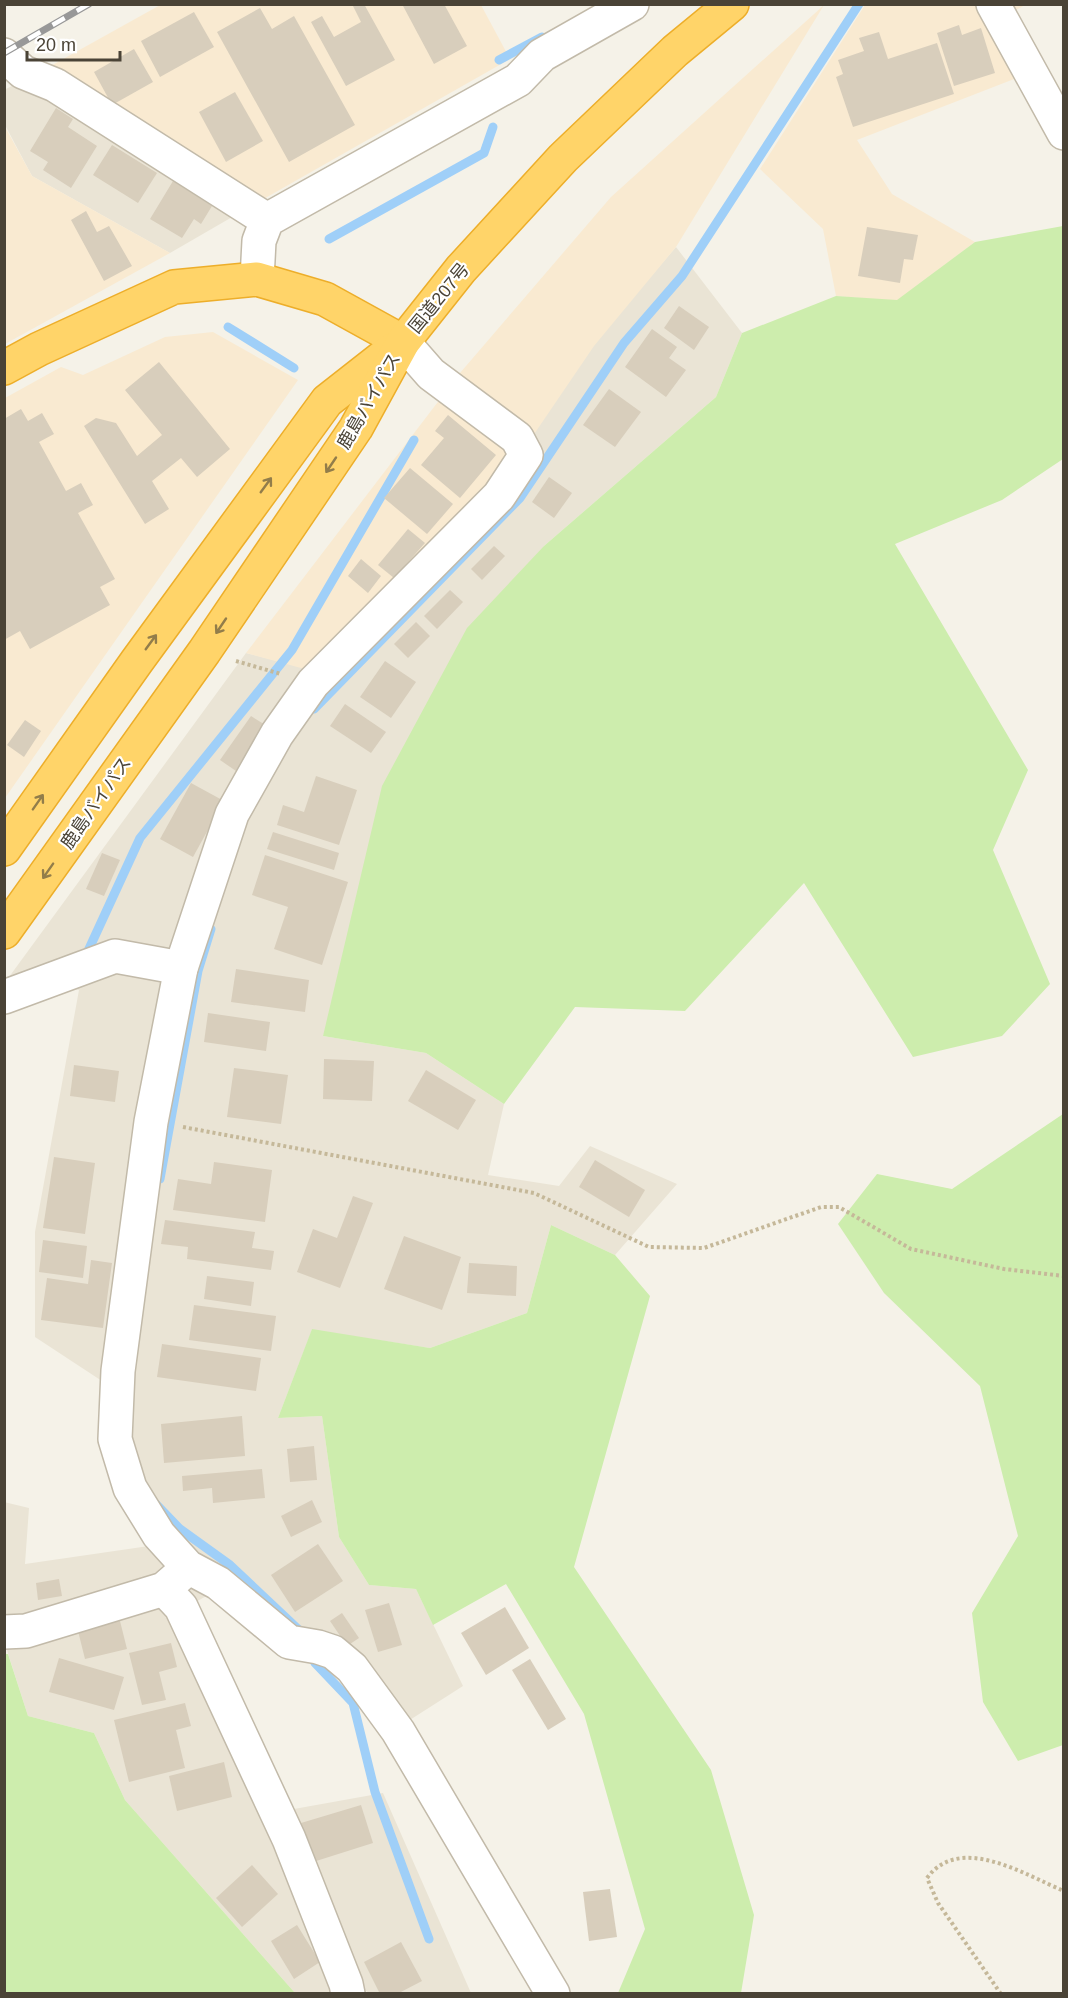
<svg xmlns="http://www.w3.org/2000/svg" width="1068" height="1998" font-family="Helvetica,'Noto Sans JP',sans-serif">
<rect width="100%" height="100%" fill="#f5f2e8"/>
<g fill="#eae4d5">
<polygon points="47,68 260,201 170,253 32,176 5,125 4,90"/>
<polygon points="676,247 742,333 716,397 544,546 323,1036 426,1053 504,1104 488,1175 559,1186 590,1146 677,1184 615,1255 551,1225 527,1313 430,1348 312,1330 278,1418 322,1416 339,1537 369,1585 416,1589 463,1686 391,1732 326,1656 212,1593 190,1605 294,1809 383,1793 471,1993 369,1993 354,1983 326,1993 295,1993 125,1800 94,1733 28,1716 5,1644 4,1502 29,1508 25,1564 149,1546 104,1462 105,1383 35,1337 35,1232 79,990 9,977 246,653 313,670"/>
</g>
<g fill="#f9ead1">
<polygon points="162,4 481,5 510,59 260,201 47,68"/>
<polygon points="824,5 676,247 594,346 490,499 312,671 246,653 460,373 611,197"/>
<polygon points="865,5 1025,5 993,23 1022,76 857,140 892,194 975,242 897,301 836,296 823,229 760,169"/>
<polygon points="4,125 32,176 170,253 5,344"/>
<polygon points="213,332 298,380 5,798 5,398 61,367 83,375 165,337"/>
</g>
<g fill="#cdedad">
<polygon points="1063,226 1063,459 1002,500 895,544 1028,770 993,850 1050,984 1002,1036 913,1057 804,883 685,1011 575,1007 504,1104 426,1053 323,1036 382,786 467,628 544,546 716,397 742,333 836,296 897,300 975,242"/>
<polygon points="1063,1114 1063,1745 1018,1761 983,1702 972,1613 1018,1536 980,1386 884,1293 838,1224 877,1174 952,1189"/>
<polygon points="551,1225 615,1255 650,1296 574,1567 711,1770 754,1915 741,1993 618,1993 645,1929 584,1714 506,1584 433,1625 416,1589 369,1585 339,1537 322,1416 278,1418 312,1329 430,1348 527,1313"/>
<polygon points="5,1654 8,1654 28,1716 94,1733 125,1800 295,1993 5,1993"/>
</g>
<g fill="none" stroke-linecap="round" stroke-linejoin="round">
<g stroke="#9fcff8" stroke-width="9">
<polyline points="499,60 542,37"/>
<polyline points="329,239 484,153 493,127"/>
<polyline points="228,327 294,368"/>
<polyline points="314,709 520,498 624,343 682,276 859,4"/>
<polyline points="88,951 140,838 292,650 414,440"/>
<polyline points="160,1179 198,971 211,929"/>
<polyline points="156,1504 180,1529 230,1565 299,1630"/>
<polyline points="310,1653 315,1663 353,1703 375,1792 429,1939"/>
</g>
</g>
<g fill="#d8cebc">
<polygon points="352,4 364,4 395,60 346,86 311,22 322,16 334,37 361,22"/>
<polygon points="402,4 444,4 467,46 434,64"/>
<polygon points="260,8 272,29 294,16 355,125 289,162 217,32"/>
<polygon points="194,12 214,47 160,77 141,41"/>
<polygon points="959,25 962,35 981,28 995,73 954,86 937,33"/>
<polygon points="879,32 888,59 937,43 954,94 853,127 836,77 843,74 838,60 864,51 859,38"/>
<polygon points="134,49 153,82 112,105 94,72"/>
<polygon points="235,92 263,141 226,162 199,112"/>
<polygon points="56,108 73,119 68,127 97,146 71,188 43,170 48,162 30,151"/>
<polygon points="112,145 157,173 138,203 93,175"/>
<polygon points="173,181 212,206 201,224 194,219 182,238 150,219"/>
<polygon points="86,211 97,232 109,226 132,266 104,281 71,220"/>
<polygon points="867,227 918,235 913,260 904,259 900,283 858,276"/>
<polygon points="679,306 709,327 694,350 664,328"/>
<polygon points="652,329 677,347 669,358 686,370 666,397 625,367"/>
<polygon points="159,362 230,449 197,477 181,458 152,481 169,509 145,524 84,426 96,418 116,423 137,456 162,435 125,390"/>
<polygon points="609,389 641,412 615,447 583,425"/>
<polygon points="21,409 28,421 42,413 54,434 39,442 66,491 81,483 93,505 78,513 115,579 100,587 110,605 30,649 20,631 4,640 4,419"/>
<polygon points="448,415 496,455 460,498 421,465 444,438 435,431"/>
<polygon points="410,468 453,504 427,534 384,498"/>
<polygon points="549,477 572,493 554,518 532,502"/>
<polygon points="408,529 425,543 394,578 378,565"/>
<polygon points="494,546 505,556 482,580 471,569"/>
<polygon points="361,559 381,576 368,593 348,576"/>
<polygon points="450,590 463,602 437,629 424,616"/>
<polygon points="416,622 430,636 408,658 394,644"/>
<polygon points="385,661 416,682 391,718 360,697"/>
<polygon points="345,704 386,732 371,753 330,726"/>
<polygon points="251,716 267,726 236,771 220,760"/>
<polygon points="25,720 41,731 24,757 7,745"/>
<polygon points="316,776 357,790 339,845 277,825 283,805 304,812"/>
<polygon points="191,783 224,801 193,857 160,839"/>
<polygon points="273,832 339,853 334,870 267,849"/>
<polygon points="102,853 120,860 104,896 86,889"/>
<polygon points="265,855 348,882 322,965 274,949 288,907 252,895"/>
<polygon points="236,969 309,980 305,1012 231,1002"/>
<polygon points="208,1013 270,1022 266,1051 204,1042"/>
<polygon points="324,1059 374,1061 372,1101 323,1099"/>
<polygon points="74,1065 119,1071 115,1102 70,1096"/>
<polygon points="234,1068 288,1075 281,1124 227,1117"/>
<polygon points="426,1070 476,1100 458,1130 408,1101"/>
<polygon points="54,1157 95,1163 85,1234 43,1228"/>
<polygon points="595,1160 645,1190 629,1217 579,1187"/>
<polygon points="214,1162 272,1170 265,1222 173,1210 178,1179 211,1184"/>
<polygon points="353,1196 373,1203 340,1288 297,1272 313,1229 337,1238"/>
<polygon points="165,1220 255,1232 252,1248 274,1251 271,1270 187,1259 188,1247 161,1244"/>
<polygon points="404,1236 461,1257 442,1310 384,1289"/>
<polygon points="43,1240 87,1246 83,1278 39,1272"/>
<polygon points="91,1260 112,1263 103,1328 41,1320 47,1278 88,1284"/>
<polygon points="469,1263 517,1266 516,1296 467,1293"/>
<polygon points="207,1276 254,1282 251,1306 204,1299"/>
<polygon points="194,1305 276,1316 271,1351 189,1340"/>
<polygon points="162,1344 261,1358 256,1391 157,1377"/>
<polygon points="242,1416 245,1456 164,1463 161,1424"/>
<polygon points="314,1446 317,1480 290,1482 287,1449"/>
<polygon points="262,1469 265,1498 213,1503 212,1488 183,1491 182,1476"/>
<polygon points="312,1500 322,1522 291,1537 281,1516"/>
<polygon points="318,1544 343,1581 295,1612 271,1575"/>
<polygon points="59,1579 62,1596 38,1600 36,1583"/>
<polygon points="389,1603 402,1645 378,1652 365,1610"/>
<polygon points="505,1607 529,1648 486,1675 461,1633"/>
<polygon points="342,1613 359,1638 347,1646 330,1621"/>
<polygon points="120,1621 127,1649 85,1659 78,1631"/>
<polygon points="171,1643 177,1667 159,1672 166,1700 142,1705 129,1653"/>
<polygon points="59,1658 124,1677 114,1710 49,1692"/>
<polygon points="530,1659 566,1719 548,1730 512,1670"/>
<polygon points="185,1703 191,1726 176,1730 185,1768 129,1782 114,1720"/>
<polygon points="224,1762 232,1797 177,1811 169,1776"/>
<polygon points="361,1805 373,1843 313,1862 301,1823"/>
<polygon points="252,1865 278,1894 242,1927 216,1898"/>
<polygon points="610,1889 617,1937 589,1941 583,1892"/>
<polygon points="297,1925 320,1962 294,1979 271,1941"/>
<polygon points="401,1942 422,1981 397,1994 380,1994 364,1962"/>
</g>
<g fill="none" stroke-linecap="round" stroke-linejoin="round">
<defs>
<g id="minor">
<polyline points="993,4 1064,133"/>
<polyline points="4,55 23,72 55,85 267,220"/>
<polyline points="257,279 259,241 267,220 518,80 542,55 632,4"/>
<polyline points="403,342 431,374 517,438 526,455 499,496 313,683 277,734 232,814 181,968 151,1122 118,1371 115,1439 130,1488 159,1535 188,1567 218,1583 289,1642 318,1647 333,1652 352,1668 398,1731 553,1994"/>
<polyline points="4,997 115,956 181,968"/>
<polyline points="164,1589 181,1607 289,1839 346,1984 348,1994"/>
<polyline points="4,1632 26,1631 164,1589 180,1575"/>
</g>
<g id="highway">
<polyline points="4,368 39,349 174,287 257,279 325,299 403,342"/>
<polyline points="4,849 137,661 327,401 392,350"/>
<polyline points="4,932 204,652 356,428 403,342 461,269 563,158 675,51 732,4"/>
</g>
</defs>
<use href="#minor" stroke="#c2baa9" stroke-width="36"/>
<use href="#highway" stroke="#edae2a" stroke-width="36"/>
<g stroke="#c5b899" stroke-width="4" stroke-dasharray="3 3" stroke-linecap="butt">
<polyline points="236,661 281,674"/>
<polyline points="183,1127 534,1193 649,1247 704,1248 821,1207 839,1207 911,1249 1004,1269 1064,1276"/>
<path d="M 1001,1994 L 938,1903 L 927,1878 C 960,1833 1025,1875 1064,1891"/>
</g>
<use href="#minor" stroke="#fff" stroke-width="33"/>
<use href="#highway" stroke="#ffd469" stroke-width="33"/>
<defs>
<polyline id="rail" points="4,53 89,4"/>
</defs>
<use href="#rail" stroke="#989898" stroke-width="7"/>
<use href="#rail" stroke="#fff" stroke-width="4.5" stroke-dasharray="14" stroke-linecap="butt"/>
</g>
<defs><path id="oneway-shaft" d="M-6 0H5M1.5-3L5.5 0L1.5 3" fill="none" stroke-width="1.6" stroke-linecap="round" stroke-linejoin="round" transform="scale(1.5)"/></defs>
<g stroke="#927d4a">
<use href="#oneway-shaft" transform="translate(331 465) rotate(124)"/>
<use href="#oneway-shaft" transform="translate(266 485) rotate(-54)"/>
<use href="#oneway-shaft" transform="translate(221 626) rotate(124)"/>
<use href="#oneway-shaft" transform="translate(151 642) rotate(-54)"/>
<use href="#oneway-shaft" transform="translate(38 802) rotate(-55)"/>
<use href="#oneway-shaft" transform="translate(48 871) rotate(125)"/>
</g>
<g text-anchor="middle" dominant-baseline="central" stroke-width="4.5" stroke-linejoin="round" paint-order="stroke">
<g font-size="18" fill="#4a4336" stroke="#fff">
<text transform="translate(439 298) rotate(-51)">国道207号</text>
<text transform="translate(369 401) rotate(-60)">鹿島バイパス</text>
<text transform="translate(96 803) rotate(-55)">鹿島バイパス</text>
</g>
</g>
<rect width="1068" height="1998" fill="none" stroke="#4a4336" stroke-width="12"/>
<path d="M27 51v9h93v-9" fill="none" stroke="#4a4336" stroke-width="3"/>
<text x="36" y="51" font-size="18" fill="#4a4336" stroke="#ffffff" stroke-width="4.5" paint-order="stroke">20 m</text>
</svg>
